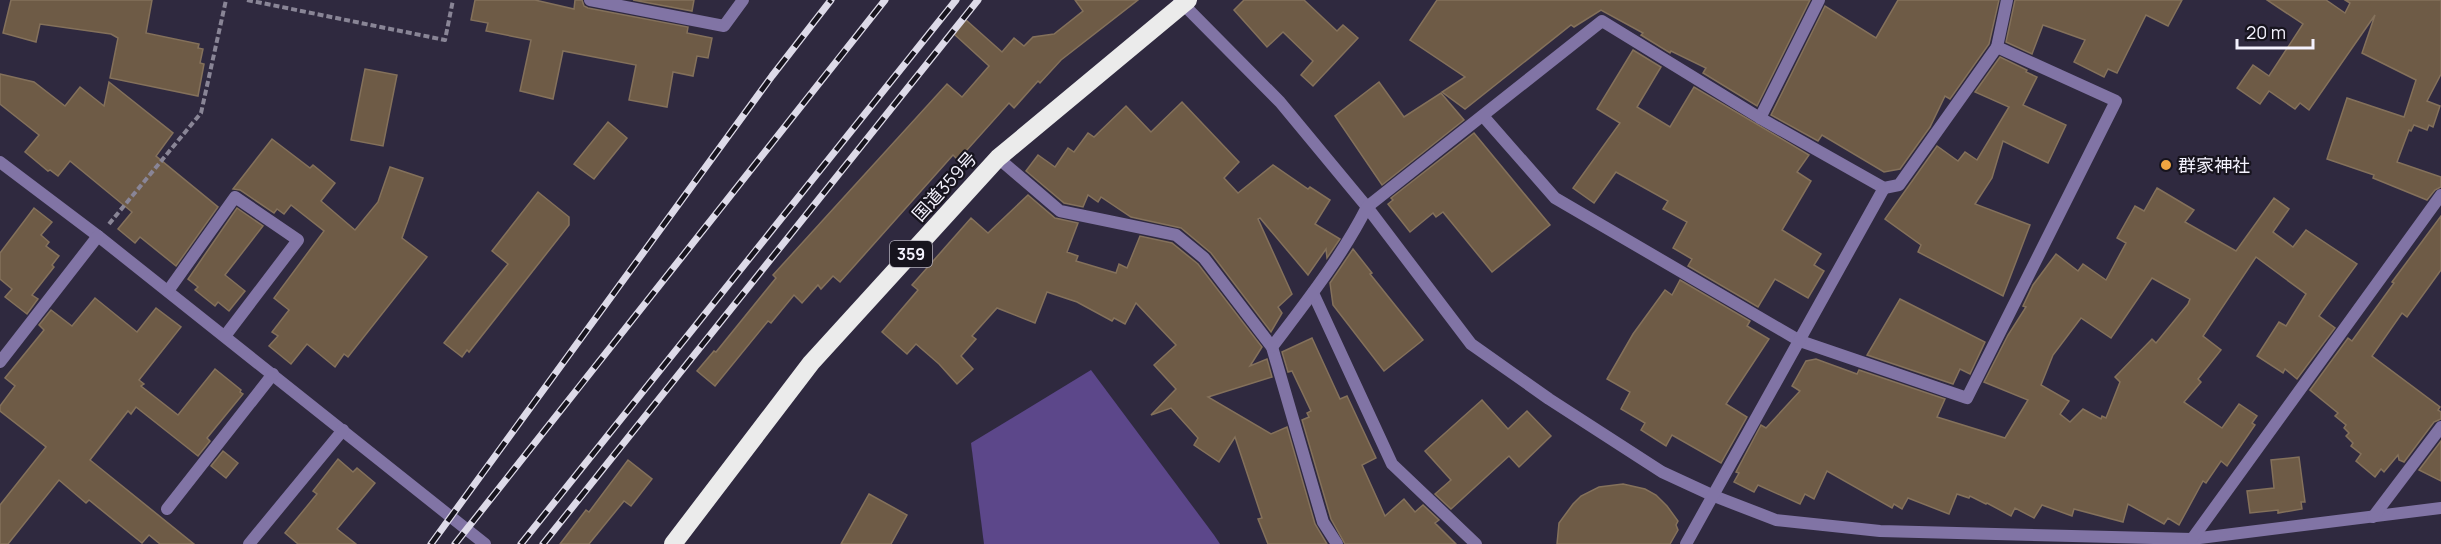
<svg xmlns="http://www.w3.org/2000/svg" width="2441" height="544" font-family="Manrope,'Noto Sans JP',sans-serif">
<rect width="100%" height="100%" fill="#2f293f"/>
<polygon fill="#5c478a" points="1091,370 1214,535 1220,544 984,544 971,443"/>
<g fill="#6e5b46" stroke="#84715b" stroke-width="1.5" fill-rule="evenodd">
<polygon points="11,0 152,0 146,33 199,44 198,48 203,49 200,63 204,64 198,96 110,78 118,38 111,34 40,24 36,42 3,33"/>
<polygon points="475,0 535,0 574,9 575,0 582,0 584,6 588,8 688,27 687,33 712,38 708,58 697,56 693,76 673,72 667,107 629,100 636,65 563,51 553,99 520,91 531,40 486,31 488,23 471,20"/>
<polygon points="633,0 694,0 692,11"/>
<polygon points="1075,0 1138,0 1061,60 1040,83 1038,81 1014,108 1009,103 958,160 953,155 840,282 833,276 821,289 818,285 802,303 794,295 771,323 768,321 715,386 697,371 714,351 716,352 776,278 773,275 947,84 962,97 989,66 954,34 966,20 1002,52 1014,38 1024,46 1033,37 1054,34 1083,11"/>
<polygon points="1244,0 1304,0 1337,31 1343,25 1358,38 1313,86 1301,75 1313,61 1283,32 1267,47 1234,10"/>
<polygon points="1437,0 1810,0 1757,106 1703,73 1706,68 1671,51 1670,53 1641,35 1643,33 1601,10 1574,27 1571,25 1465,109 1442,92 1465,77 1410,40"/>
<polygon points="1898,0 1999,0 1989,44 1950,99 1945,96 1930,127 1900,169 1884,172 1822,135 1818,141 1771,115 1825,6 1876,38"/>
<polygon points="2015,0 2182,0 2168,26 2146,15 2117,73 2108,69 2104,77 2074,62 2085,40 2043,25 2032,54 2006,42"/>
<polygon points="2267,0 2326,0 2345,13 2350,3 2345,0 2441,0 2441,74 2427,101 2440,106 2433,127 2429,125 2427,130 2414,125 2411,131 2409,130 2397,162 2441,177 2441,187 2435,190 2427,200 2373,178 2374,175 2327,159 2347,98 2404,117 2416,80 2362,53 2375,15 2309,110 2300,103 2295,109 2269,91 2260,104 2237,88 2253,65 2269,76 2303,24"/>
<polygon points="1633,50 1661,67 1637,107 1670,127 1694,87 1809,155 1797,172 1811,181 1782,230 1821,254 1814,265 1824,271 1808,298 1775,279 1758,307 1688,266 1692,259 1673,248 1687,222 1663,209 1668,201 1616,172 1594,203 1573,188 1620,123 1597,109"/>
<polygon points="2000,57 2027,70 2026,72 2037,77 2023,105 2066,125 2048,163 2003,141 1992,178 1975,204 2030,225 2003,296 1918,252 1921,245 1885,219 1937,146 1958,161 1965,152 1977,160 2009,107 1975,92"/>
<polygon points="365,69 397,75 383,146 351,140"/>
<polygon points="0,74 34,82 65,106 80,87 104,106 109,82 173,133 156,156 218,207 176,266 140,237 135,243 118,229 132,212 70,161 58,176 50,170 48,171 25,152 39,135 0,104"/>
<polygon points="1379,82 1404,117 1441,93 1464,120 1382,185 1335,116"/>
<polygon points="1182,102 1239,162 1224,178 1238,193 1273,165 1308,189 1310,187 1330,200 1315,224 1340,239 1327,258 1326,249 1308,275 1260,218 1258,219 1292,294 1278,307 1282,313 1271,332 1211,253 1181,228 1131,217 1101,197 1098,202 1088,195 1083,207 1064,203 1026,171 1038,155 1055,167 1068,148 1074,152 1088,133 1094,137 1126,106 1151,132"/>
<polygon points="608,122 627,138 594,179 574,164"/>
<polygon points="1474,133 1550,225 1492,272 1443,212 1436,217 1433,213 1410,232 1388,204 1393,200 1391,198"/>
<polygon points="272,139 310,168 313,165 335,183 321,201 355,230 378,202 390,167 423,178 402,238 427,257 348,357 344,354 335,367 307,344 291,364 269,346 278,336 272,332 289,310 274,298 324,231 291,205 284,214 277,209 274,213 240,190 233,189"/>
<path d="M 2157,188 L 2194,210 L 2185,222 L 2236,251 L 2274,198 L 2289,209 L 2273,232 L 2293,247 L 2306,230 L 2357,264 L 2319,316 L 2335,328 L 2297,379 L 2285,369 L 2283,373 L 2257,356 L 2279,322 L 2286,326 L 2306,294 L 2256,257 L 2203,336 L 2221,350 L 2198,379 L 2201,382 L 2184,402 L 2222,428 L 2239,404 L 2257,416 L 2252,423 L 2255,425 L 2227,466 L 2221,461 L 2206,483 L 2203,481 L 2179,525 L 2168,518 L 2164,524 L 2128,504 L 2123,522 L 2074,509 L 2072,516 L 2042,505 L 2034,518 L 2015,508 L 2011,516 L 1987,503 L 1986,504 L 1970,496 L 1969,498 L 1957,494 L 1949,514 L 1908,498 L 1902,509 L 1894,504 L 1892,508 L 1827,471 L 1814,499 L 1805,494 L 1800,504 L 1758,485 L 1754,492 L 1734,482 L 1739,473 L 1736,472 L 1761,425 L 1766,428 L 1800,391 L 1792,386 L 1806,361 L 1816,359 L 1857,374 L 1859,370 L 1945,399 L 1937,417 L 2005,438 L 2028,400 L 1984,382 L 2008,335 L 2026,307 L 2023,306 L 2033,285 L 2056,254 L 2078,271 L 2083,264 L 2106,280 L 2126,243 L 2117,238 L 2135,206 L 2144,211 ZM 2152,278 L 2190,299 L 2188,304 L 2156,343 L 2152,339 L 2115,377 L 2120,382 L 2106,418 L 2102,416 L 2101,419 L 2083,409 L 2070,422 L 2060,414 L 2069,401 L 2041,385 L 2053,355 L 2081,318 L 2111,338 Z"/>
<polygon points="538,192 569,217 569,225 469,352 467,350 462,357 444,343 508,264 492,251"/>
<polygon points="1028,195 1055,218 1078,223 1067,252 1078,256 1076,261 1116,273 1119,264 1127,268 1140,236 1172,243 1198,264 1262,347 1250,366 1267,359 1272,377 1208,397 1271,434 1287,427 1315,524 1327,544 1268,544 1258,519 1262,518 1235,437 1219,462 1194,445 1198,438 1171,408 1151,415 1176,389 1154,365 1176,345 1136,303 1125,324 1114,318 1112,321 1077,302 1047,292 1035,323 997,308 972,336 976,339 961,356 973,369 957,384 939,364 916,344 907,354 882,332 918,290 912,285 971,218 988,233"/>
<polygon points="34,208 52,222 41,235 49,242 46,246 59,256 52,265 54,267 32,295 38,299 27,314 5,297 12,289 0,279 0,253"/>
<polygon points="237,208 263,226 225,275 245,291 229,311 218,302 215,306 195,290 198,287 188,279"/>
<polygon points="2441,216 2441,270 2407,317 2402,313 2372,356 2440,407 2438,410 2441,412 2441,419 2434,422 2404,462 2399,460 2398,455 2384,472 2381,469 2375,477 2356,461 2361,454 2351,446 2353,443 2346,436 2349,433 2344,428 2346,425 2335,416 2338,413 2310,390 2348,338 2352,341 2394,283 2392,282"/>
<polygon points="1353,249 1372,273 1370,274 1423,340 1384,371 1333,305 1330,283"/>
<polygon points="1680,280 1750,321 1747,326 1769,339 1726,404 1747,417 1721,463 1672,435 1666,446 1641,430 1645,423 1621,409 1630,392 1607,379 1633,334 1665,290 1672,295"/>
<polygon points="95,298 137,332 156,308 181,327 139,380 144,384 141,386 178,415 215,369 241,390 240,392 243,394 207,438 210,441 198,456 136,407 131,414 128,411 90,460 194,544 160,544 149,535 142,543 89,500 86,503 59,480 8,544 0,544 0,505 46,447 0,411 0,406 15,386 5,378 44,330 39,325 51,310 72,326"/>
<polygon points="1900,299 1985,342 1970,374 1960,369 1953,384 1867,355"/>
<polygon points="1312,338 1340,399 1347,396 1376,458 1362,465 1385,516 1404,499 1415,512 1423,505 1439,520 1435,523 1456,544 1345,544 1331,519 1302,420 1309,417 1307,413 1311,411 1292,371 1288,372 1282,352"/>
<polygon points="1482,400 1508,429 1527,411 1551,436 1519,467 1509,456 1451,509 1435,494 1451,480 1425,451"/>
<polygon points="2441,441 2441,481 2419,470"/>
<polygon points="223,451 238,463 226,478 211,466"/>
<polygon points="2299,457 2305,502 2301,502 2302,509 2278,513 2278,510 2250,513 2247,491 2274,488 2271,460"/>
<polygon points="338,459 353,472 357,468 375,483 337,529 356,544 298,544 285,533 317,494 313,491"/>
<polygon points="628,460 652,479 631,506 624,501 589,544 560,544 586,510 589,512"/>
<polygon points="1623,484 1645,489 1656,495 1667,506 1678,521 1676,525 1678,530 1670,544 1557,544 1559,523 1573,504 1581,496 1599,487"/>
<polygon points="869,494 907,515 891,544 841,544"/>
</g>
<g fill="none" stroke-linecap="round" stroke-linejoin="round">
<g stroke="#898596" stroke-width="4" stroke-dasharray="6 3" stroke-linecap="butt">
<polyline points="247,0 445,40 453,0"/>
<polyline points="109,224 201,113 226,0"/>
</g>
<g stroke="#8174a5" stroke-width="12">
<polyline points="590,0 724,26 743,0"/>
<polyline points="1179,0 1280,102 1367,207 1471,344 1549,399 1662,472 1714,496 1776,520 1880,531 2192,539 2441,508"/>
<polyline points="1483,116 1555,198 1800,341 1967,398 2116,101 1997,47 2007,0"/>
<polyline points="1760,118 1819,0"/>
<polyline points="998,158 1060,211 1176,235 1204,258 1272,347 1323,522 1337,544"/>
<polyline points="0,162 98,236 485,544"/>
<polyline points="168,291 235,197 298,240 225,336"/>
<polyline points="1313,293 1392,464 1476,544"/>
<path d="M 1272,347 C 1306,302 1341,258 1367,207 L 1602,21 L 1760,118 L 1884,188 L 1899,185 L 1997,47"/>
<polyline points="0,362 98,236"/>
<polyline points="167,509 273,374"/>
<polyline points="2373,517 2441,427"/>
<polyline points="2192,539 2441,195"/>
<polyline points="249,544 343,430"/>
<polyline points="1686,544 1884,188"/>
</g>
<polyline stroke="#ebebeb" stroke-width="18" points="673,544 811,363 998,158 1188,0"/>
<defs>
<g id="rail">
<polyline points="431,544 772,76 831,0"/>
<polyline points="455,544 885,0"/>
<polyline points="521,544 956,0"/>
<polyline points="543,544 978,0"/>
</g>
</defs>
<use href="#rail" stroke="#dddae8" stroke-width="7"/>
<use href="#rail" stroke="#17141e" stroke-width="4.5" stroke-dasharray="14" stroke-linecap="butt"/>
</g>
<circle fill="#f2a541" stroke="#17141e" stroke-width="2" cx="2166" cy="165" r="6"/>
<g text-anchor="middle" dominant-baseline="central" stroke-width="4.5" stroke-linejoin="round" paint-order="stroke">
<rect fill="#17141e" stroke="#b2afbb" stroke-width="1.5" x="890" y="241" width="42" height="26" rx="4.5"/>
<g font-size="16" font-weight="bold" fill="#f4f2fe">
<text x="911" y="254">359</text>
</g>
<g font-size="18" fill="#f4f2fe" stroke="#17141e" text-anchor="start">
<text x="2178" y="165">群家神社</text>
</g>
<g font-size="18" fill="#f4f2fe" stroke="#17141e">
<text transform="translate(944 186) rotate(-48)">国道359号</text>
</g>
</g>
<path d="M2237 39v9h76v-9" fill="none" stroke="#f4f2fe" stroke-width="3"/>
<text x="2246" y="39" font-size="18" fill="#f4f2fe" stroke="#17141e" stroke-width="4.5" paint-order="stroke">20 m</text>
</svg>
